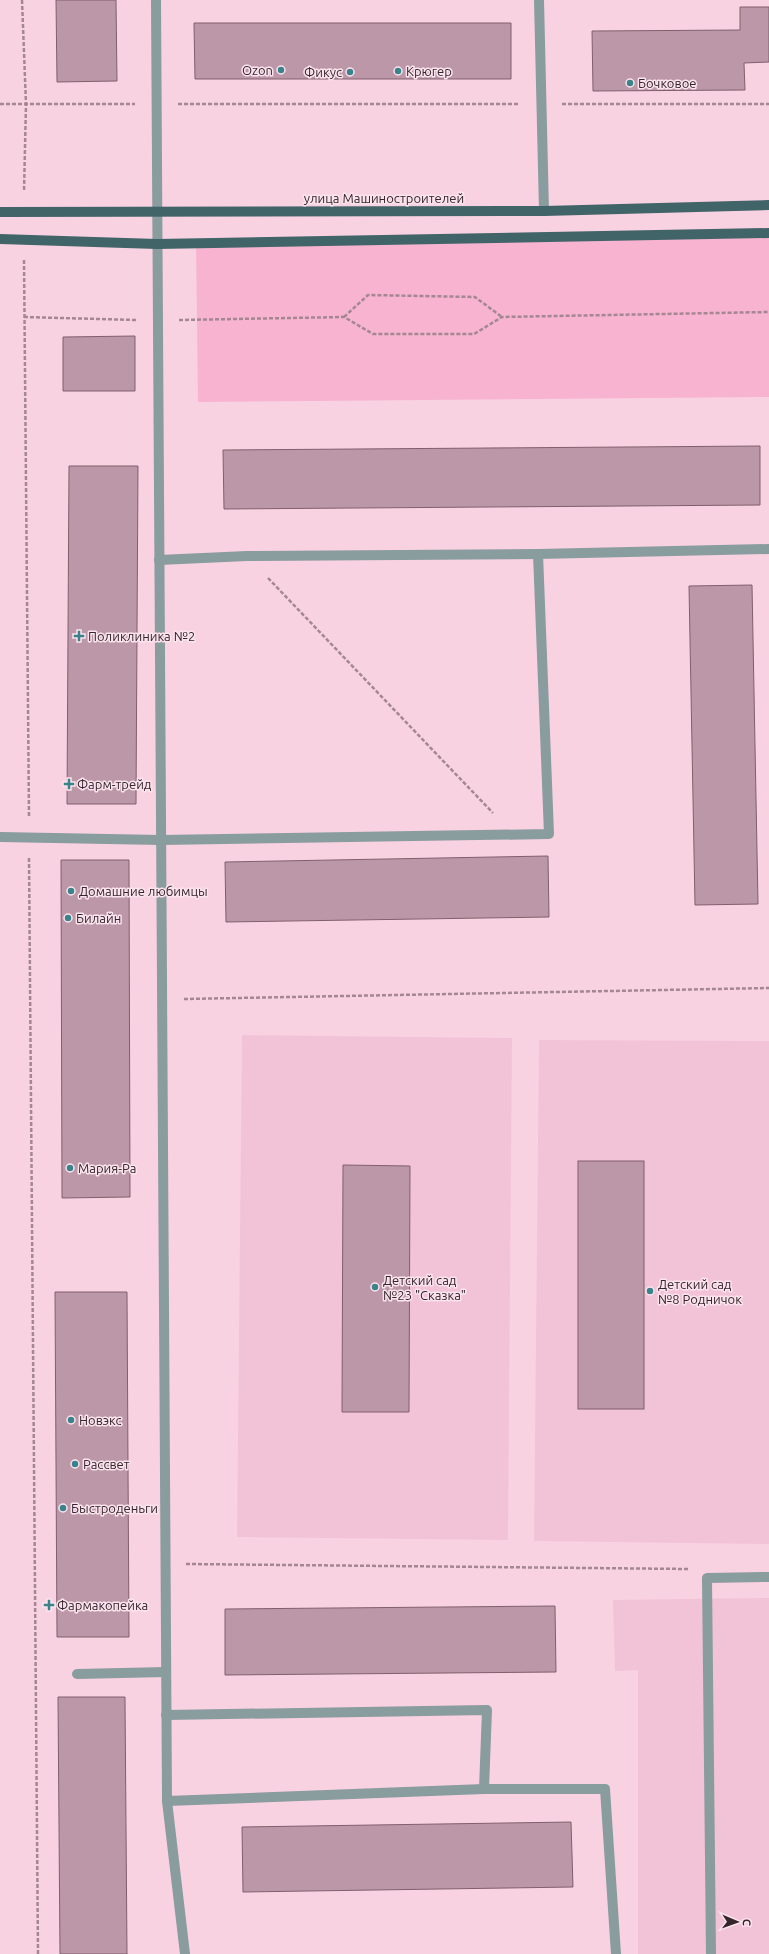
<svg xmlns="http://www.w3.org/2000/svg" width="769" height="1954" font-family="Ubuntu,sans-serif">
<rect width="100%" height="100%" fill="#f9d2e2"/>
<g fill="#f2c3d7">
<polygon points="242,1035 512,1038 508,1540 237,1537"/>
<polygon points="539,1040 769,1041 769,1544 534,1541"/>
<polygon points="769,1598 769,1954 638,1954 638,1670 615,1671 613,1600"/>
</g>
<polygon fill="#f7b3d0" points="769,236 769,397 198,402 196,242"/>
<g fill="#bc97a7" stroke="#815f6d">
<polygon points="56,0 116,0 117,81 57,82"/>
<polygon points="740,7 769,7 769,62 744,63 745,90 593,91 592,31 740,30"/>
<polygon points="194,23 511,23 511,79 195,79"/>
<polygon points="135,336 135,391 63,391 63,337"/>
<polygon points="760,446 760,505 224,509 223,450"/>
<polygon points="69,466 138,466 136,804 67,804"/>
<polygon points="752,585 758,904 695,905 689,586"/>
<polygon points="548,856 549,917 226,922 225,862"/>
<polygon points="61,860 129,860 130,1197 62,1198"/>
<rect x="578" y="1161" width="66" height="248"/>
<polygon points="343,1165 410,1166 409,1412 342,1412"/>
<polygon points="55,1292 127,1292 129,1637 57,1637"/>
<polygon points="555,1606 556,1672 225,1675 225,1609"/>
<polygon points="58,1697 125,1697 127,1954 60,1954"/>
<polygon points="571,1822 573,1887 243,1892 242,1827"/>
</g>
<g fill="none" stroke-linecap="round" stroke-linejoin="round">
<g stroke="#a48793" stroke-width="2.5" stroke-dasharray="4 2" stroke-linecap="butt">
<polyline points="22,0 26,104 24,191"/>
<polyline points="0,104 135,104"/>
<polyline points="178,104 519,104"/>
<polyline points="562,104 769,104"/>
<polyline points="24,260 29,817"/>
<polyline points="24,317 136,320"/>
<polyline points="344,317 368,295 475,297 502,317"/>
<polyline points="179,320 344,317 373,334 474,334 502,317 769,312"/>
<polyline points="268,578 493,813"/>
<polyline points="29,858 38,1954"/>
<polyline points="184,999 769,988"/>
<polyline points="186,1564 689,1569"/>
</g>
<g stroke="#899c9e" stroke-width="10">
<polyline points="156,0 167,1801 185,1954"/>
<polyline points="539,0 544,211"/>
<polyline points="159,560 247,556 538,554 769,549"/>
<polyline points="0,837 161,840 549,834 538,554"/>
<polyline points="77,1674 166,1672"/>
<polyline points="166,1715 487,1710 484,1789"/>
<polyline points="167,1801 484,1789 605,1789 616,1954"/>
<polyline points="711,1954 707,1578 769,1577"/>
</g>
<g stroke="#416469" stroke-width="10">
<polyline points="0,212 544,211 769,205"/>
<polyline points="0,239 157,244 769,233"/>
</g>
</g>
<g fill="#3b838b" stroke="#fce4ee" stroke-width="1.5">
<circle cx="281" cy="70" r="4"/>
<circle cx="398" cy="71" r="4"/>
<circle cx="350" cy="72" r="4"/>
<circle cx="630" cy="83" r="4"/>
<path d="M77 630h4v4h4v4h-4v4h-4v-4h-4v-4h4z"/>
<path d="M67 778h4v4h4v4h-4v4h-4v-4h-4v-4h4z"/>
<circle cx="71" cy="891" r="4"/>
<circle cx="68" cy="918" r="4"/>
<circle cx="70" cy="1168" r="4"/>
<circle cx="375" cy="1287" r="4"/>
<circle cx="650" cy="1291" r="4"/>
<circle cx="71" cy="1420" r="4"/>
<circle cx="75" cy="1464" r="4"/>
<circle cx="63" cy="1508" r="4"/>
<path d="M47 1599h4v4h4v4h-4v4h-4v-4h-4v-4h4z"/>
</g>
<g text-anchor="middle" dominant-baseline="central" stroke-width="3" stroke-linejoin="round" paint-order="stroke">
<g font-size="13" fill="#35262c" stroke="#fce4ee" text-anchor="start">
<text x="273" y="70" text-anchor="end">Ozon</text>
<text x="406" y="71">Крюгер</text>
<text x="342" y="72" text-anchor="end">Фикус</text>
<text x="638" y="83">Бочковое</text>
<text x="88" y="636">Поликлиника №2</text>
<text x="77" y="784">Фарм-трейд</text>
<text x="79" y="891">Домашние любимцы</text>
<text x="76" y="918">Билайн</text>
<text x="78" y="1168">Мария-Ра</text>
<text x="383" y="1280">Детский сад<tspan x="383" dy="15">№23 "Сказка"</tspan></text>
<text x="658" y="1284">Детский сад<tspan x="658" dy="15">№8 Родничок</tspan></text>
<text x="79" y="1420">Новэкс</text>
<text x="83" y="1464">Рассвет</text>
<text x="71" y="1508">Быстроденьги</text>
<text x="57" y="1605">Фармакопейка</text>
</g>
<g font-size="13" fill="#35262c" stroke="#fce4ee">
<text x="384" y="198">улица Машиностроителей</text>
</g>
</g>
<g transform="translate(737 1922) rotate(92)" stroke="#fce4ee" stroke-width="3" paint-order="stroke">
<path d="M0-3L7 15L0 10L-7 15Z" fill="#35262c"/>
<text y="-6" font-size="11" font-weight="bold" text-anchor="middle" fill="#35262c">С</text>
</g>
</svg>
